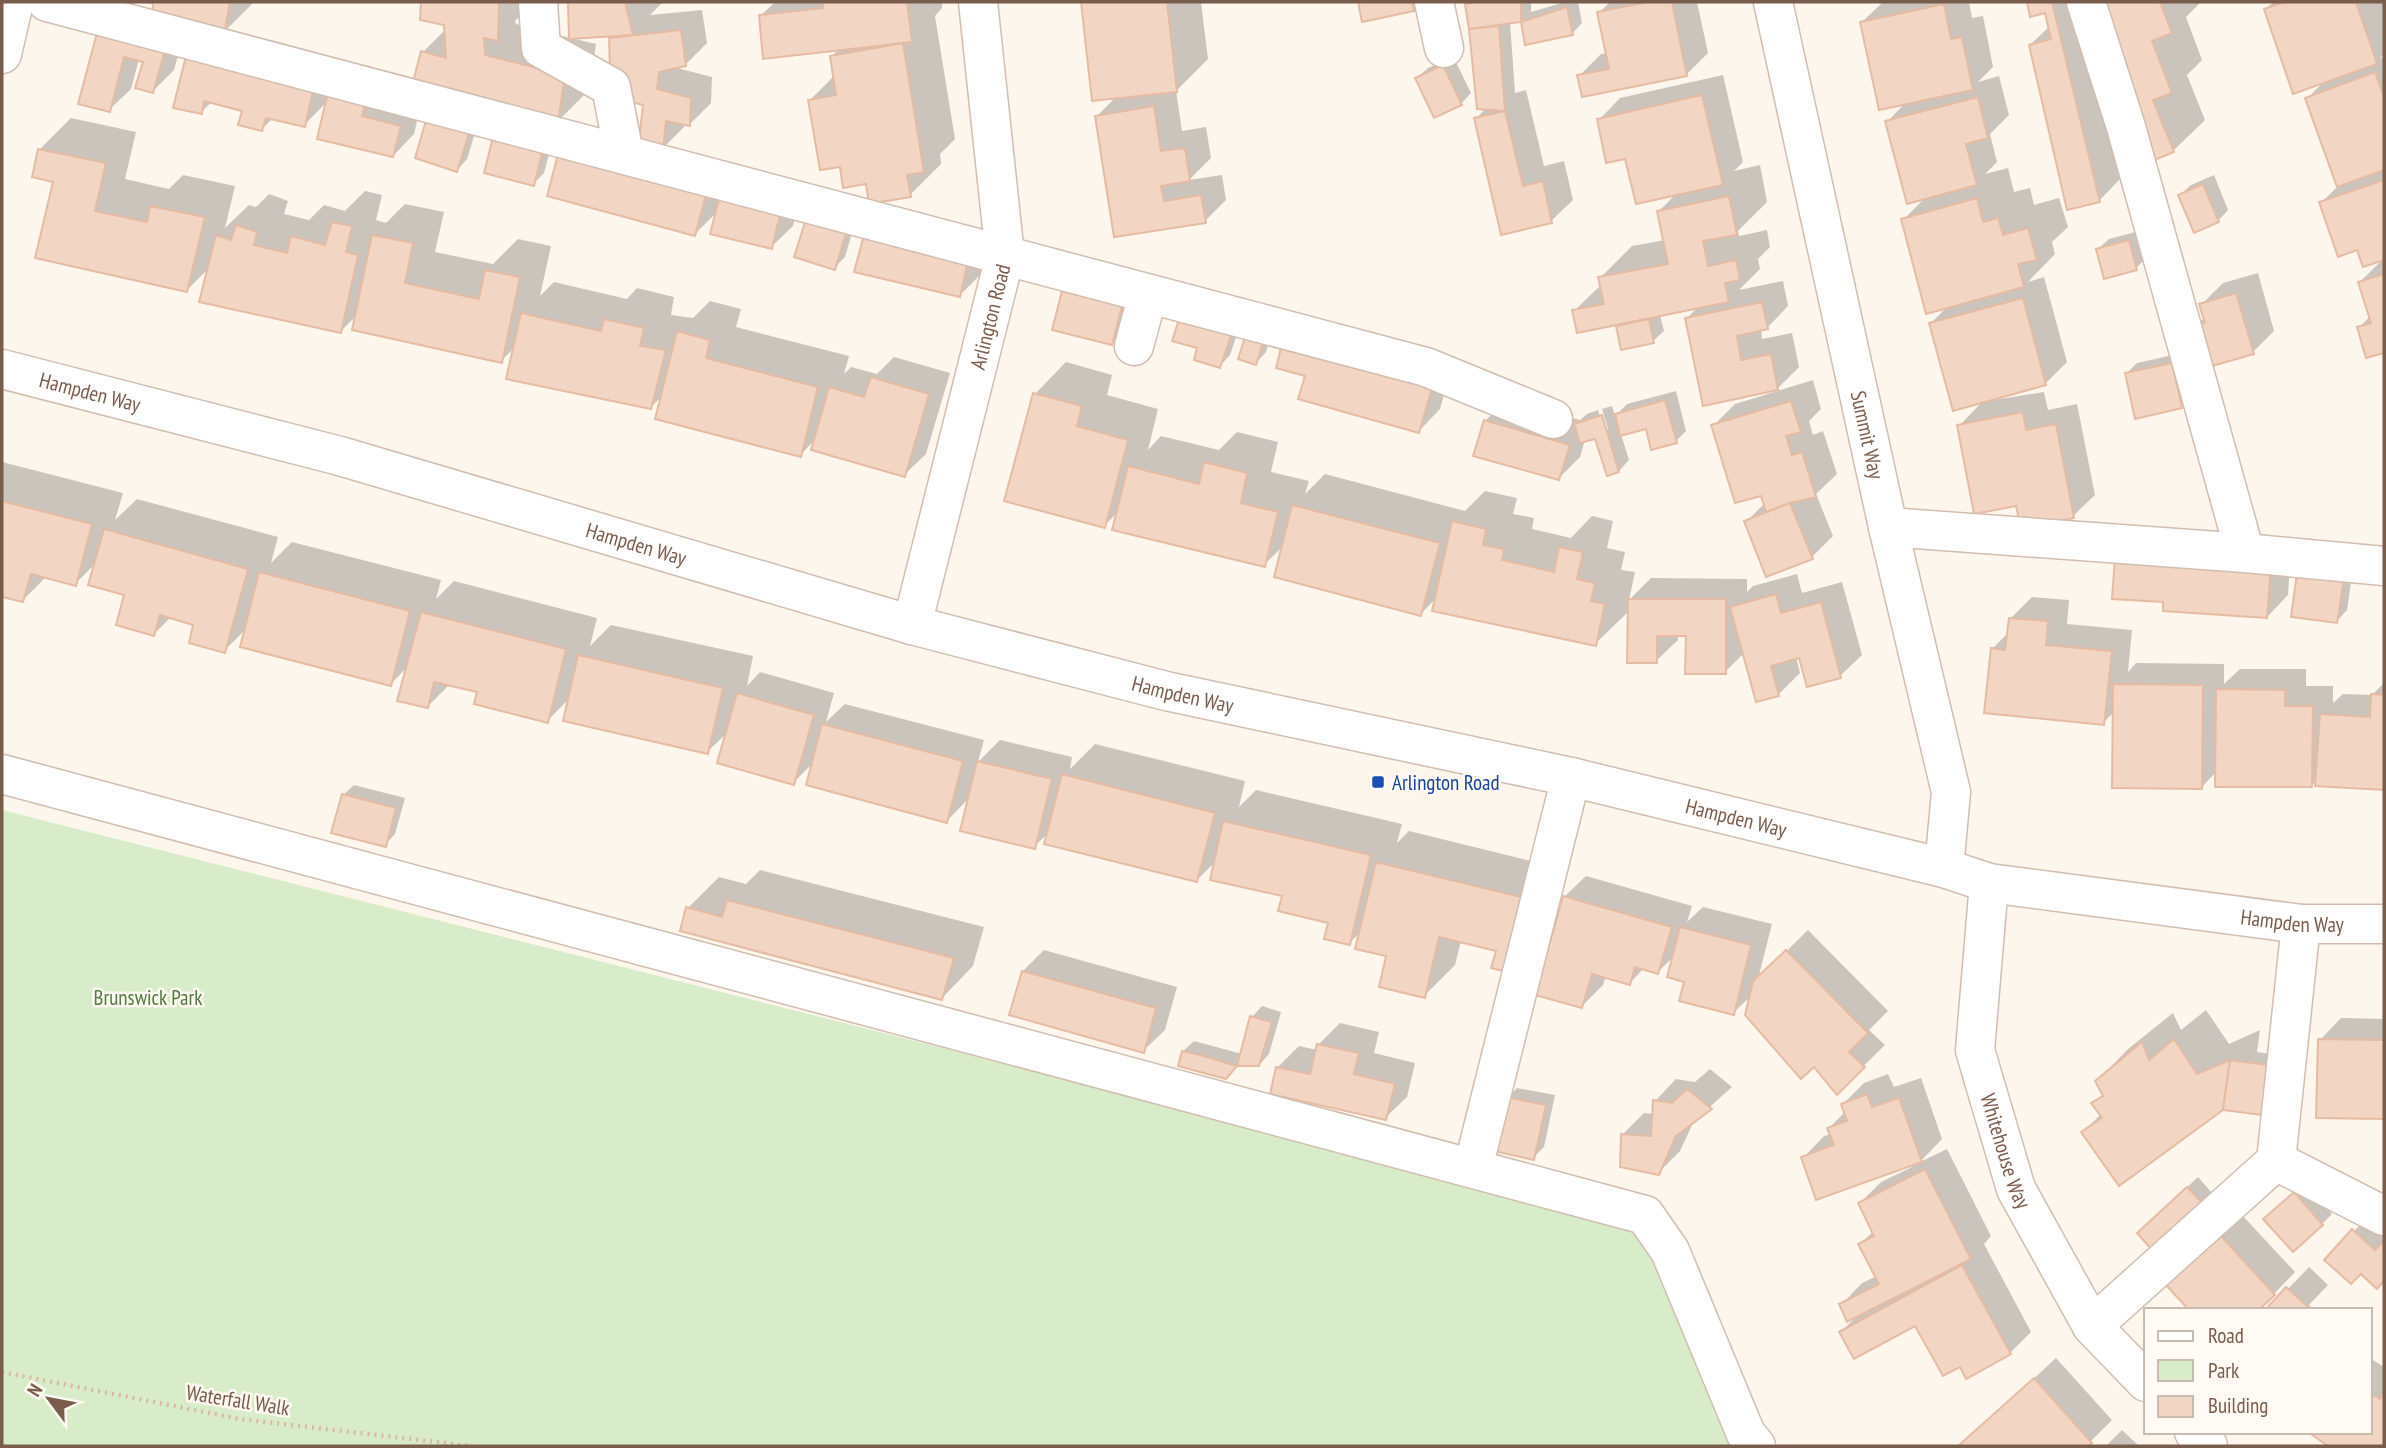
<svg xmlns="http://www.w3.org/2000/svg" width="2386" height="1448" font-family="'PT Sans Narrow',sans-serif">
<rect width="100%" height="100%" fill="#fdf6ec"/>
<polygon fill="#d8ecc9" points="2,810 1528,1196 1647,1231 1724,1433 1735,1446 2,1446"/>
<g fill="#0003">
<polygon points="154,2 254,2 224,32 187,23 174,70 153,91 145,60 139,59 131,89 109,110 80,103 153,17"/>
<polygon points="423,2 529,2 529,8 515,21 516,24 570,38 569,2 663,2 650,15 702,10 707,43 686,64 673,67 712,77 711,103 690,124 684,123 684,127 663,148 645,104 611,38 615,35 571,38 596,44 589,90 558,121 423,52 446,29 445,24 422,18"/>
<polygon points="775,2 942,2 942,8 935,16 955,139 940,154 941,164 910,195 867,182 842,165 810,100 835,75 832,56 840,48 760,16"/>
<polygon points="1083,2 1201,2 1208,59 1176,91 1182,131 1206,127 1211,158 1189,180 1222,175 1226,200 1205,221 1115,235 1097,116 1116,97 1093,99"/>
<polygon points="1359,2 1422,2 1413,10 1363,20"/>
<polygon points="1470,2 1531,2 1531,12 1565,2 1578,2 1582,23 1572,34 1527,43 1523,20 1510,22 1515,93 1526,90 1544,166 1564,161 1573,200 1551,221 1503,233 1476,119 1486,108 1478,108 1467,4"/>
<polygon points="1610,2 1697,2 1708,53 1687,74 1579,76 1601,54 1607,53 1599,13"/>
<polygon points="1883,2 1969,2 1972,18 1983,16 1993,67 1978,82 1999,76 2009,115 1990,134 1997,162 1985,174 2008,168 2014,192 2030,188 2034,205 2059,198 2068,227 2052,242 2055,254 2028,282 2044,277 2067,362 2045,384 1931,323 1948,306 1903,220 1926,197 1887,122 1906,102 1862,22"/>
<polygon points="2029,2 2078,2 2120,179 2099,201 2030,45 2050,26 2047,11 2032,15"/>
<polygon points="2101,2 2201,2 2186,17 2202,60 2187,75 2205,120 2173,151"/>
<polygon points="2273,2 2384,2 2384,54 2380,58 2384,57 2384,351 2367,356 2359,328 2370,316 2360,282 2384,258 2358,248 2321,203 2338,186 2307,99 2325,80 2266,9"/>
<polygon points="1453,56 1471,93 1461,104 1417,78 1428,68"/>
<polygon points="187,57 421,104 414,134 393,156 328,101 304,125 273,118 262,129 244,109 212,102 201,112"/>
<polygon points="1723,75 1743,162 1734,171 1760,165 1767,202 1738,231 1739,236 1767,230 1770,247 1758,259 1760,269 1739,290 1783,281 1788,306 1767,328 1761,329 1762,339 1792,333 1799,367 1774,392 1687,318 1698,307 1660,315 1664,331 1653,341 1618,327 1622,322 1574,311 1602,284 1600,278 1632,246 1665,240 1659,211 1677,193 1627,157 1599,120 1620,98"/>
<polygon points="71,118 136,132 125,179 169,189 183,175 235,186 225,228 249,205 256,207 269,194 288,201 284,214 309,220 324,205 345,211 365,191 382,195 376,220 386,223 405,204 444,212 435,252 493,264 518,239 551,246 540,296 554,282 627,299 637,288 674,297 671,315 693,318 710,301 741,309 736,327 849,356 844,374 851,367 877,374 894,357 950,373 926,454 904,475 815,440 800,455 663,395 650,408 515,347 501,361 356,316 341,331 209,268 187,290 55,181 40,149"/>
<polygon points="479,120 467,159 457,170 417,157"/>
<polygon points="497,130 555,131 544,173 533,184"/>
<polygon points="2214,175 2228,210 2218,221 2180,195 2191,185"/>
<polygon points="802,189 793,226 771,247 718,211 695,234 549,195"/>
<polygon points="810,214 857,216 845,257 834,268"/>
<polygon points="2139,231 2146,258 2136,268 2098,249 2109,239"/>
<polygon points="865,236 989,239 981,274 960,295"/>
<polygon points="1085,270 1142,285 1133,322 1111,343 1063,292"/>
<polygon points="2258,273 2274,331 2253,352 2195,326 2205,317 2201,305 2223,283"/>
<polygon points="1242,319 1230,355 1220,366 1200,347"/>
<polygon points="1273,329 1266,352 1256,363 1247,335"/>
<polygon points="2182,353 2191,396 2181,407 2127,373 2137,363"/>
<polygon points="1066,362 1112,375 1107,395 1158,409 1148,450 1161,436 1219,450 1237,432 1278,442 1271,472 1309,481 1305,494 1325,474 1465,511 1485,491 1517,498 1513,514 1534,518 1532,529 1571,538 1592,516 1613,521 1607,548 1625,552 1621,570 1635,572 1629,600 1651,578 1747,579 1747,592 1753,586 1797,574 1802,593 1842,582 1862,655 1840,676 1808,685 1800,655 1796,657 1800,673 1779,694 1757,700 1744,653 1725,672 1688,634 1678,634 1678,640 1656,661 1630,610 1595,644 1437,597 1421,614 1284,545 1264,565 1119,511 1104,526 1035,394"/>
<polygon points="1453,364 1440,409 1419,431 1300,398"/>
<polygon points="1813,380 1821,409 1809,421 1813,435 1823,431 1837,474 1816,494 1833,536 1812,557 1746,522 1765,503 1762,494 1713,426 1735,404"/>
<polygon points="1676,391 1686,431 1676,441 1647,426 1621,434 1629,460 1619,471 1596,437 1585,440 1580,457 1559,478 1485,421 1507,399 1580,420 1587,414 1598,410 1604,429 1608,429 1602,409 1612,406 1615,416 1627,404"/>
<polygon points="2044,392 2048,410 2077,404 2095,495 2073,516 2017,504 1959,426 1982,402"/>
<polygon points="2,462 123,493 115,520 137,499 278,537 271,563 292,542 441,580 436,599 454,581 597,618 590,646 611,625 753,656 747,686 760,672 834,693 826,722 845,704 984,740 978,762 1000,740 1072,757 1070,769 1095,744 1245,781 1239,807 1256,790 1402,824 1397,843 1409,831 1559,868 1498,949 1461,941 1455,965 1424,996 1388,955 1361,932 1349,943 1330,921 1284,894 1216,861 1197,880 1049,832 1034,847 969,798 947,821 813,763 793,783 728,732 707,752 570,698 547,721 480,691 450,684 427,707 408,666 391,684 247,628 224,651 196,623 171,617 154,634 126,594 96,563 75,584 47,576 23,600 2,595 5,572 2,571"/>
<polygon points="2291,546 2288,595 2267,617 2165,600"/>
<polygon points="2353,569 2347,610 2337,621 2298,574"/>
<polygon points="2032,597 2069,600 2067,624 2132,630 2128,672 2136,663 2224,664 2224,684 2240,669 2306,669 2306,686 2333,686 2333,703 2343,694 2372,695 2384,683 2384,788 2317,785 2318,779 2311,786 2217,771 2202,787 2114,712 2103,723 1992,649 2009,632 2011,618"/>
<polygon points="354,785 405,798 395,834 385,845 343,795"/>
<polygon points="760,870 984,927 973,966 942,998 688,908 719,877 746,884"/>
<polygon points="1586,876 1692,906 1687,922 1703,907 1772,924 1758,979 1808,930 1888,1011 1869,1030 1885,1045 1837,1092 1752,995 1733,1013 1686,981 1675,955 1658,972 1644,968 1630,983 1606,976 1603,985 1582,1006 1564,897"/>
<polygon points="1044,950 1177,987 1165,1030 1143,1051 1023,971"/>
<polygon points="1262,1006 1281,1012 1269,1054 1259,1065 1238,1064 1226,1078 1183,1051 1194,1041 1242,1054 1252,1017"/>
<polygon points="2206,1010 2229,1044 2260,1030 2257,1052 2286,1056 2222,1108 2083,1132 2101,1114 2094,1104 2104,1093 2097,1081 2128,1049 2173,1013 2181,1030"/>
<polygon points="2341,1018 2384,1019 2384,1118 2318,1116 2320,1040"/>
<polygon points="1340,1023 1379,1032 1374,1053 1415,1063 1407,1097 1385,1118 1277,1068 1299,1046 1317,1050 1318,1045"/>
<polygon points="1710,1069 1732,1087 1694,1121 1680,1151 1658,1173 1622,1135 1644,1113 1654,1114 1655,1101 1676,1079 1695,1082"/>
<polygon points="1888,1074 1894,1087 1921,1078 1942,1139 1920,1162 1947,1149 1991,1236 1984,1244 2031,1332 2010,1353 1961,1365 1916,1324 1841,1332 1858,1315 1841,1305 1862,1283 1877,1276 1860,1244 1874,1231 1860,1203 1881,1182 1912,1167 1911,1164 1803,1158 1824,1136 1831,1134 1829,1128 1845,1112 1843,1104 1864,1083"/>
<polygon points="1517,1088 1555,1095 1544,1147 1533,1158 1507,1098"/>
<polygon points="2198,1177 2212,1193 2153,1248 2150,1222"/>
<polygon points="2305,1183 2332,1214 2322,1224 2276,1209"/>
<polygon points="2375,1209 2384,1218 2384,1279 2377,1286 2361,1271 2327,1260"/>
<polygon points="2241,1214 2295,1272 2274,1294 2167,1284"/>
<polygon points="2309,1267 2328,1285 2309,1305 2314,1310 2268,1310"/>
<polygon points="2056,1358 2112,1420 2086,1446 1961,1446"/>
<polygon points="2370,1358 2384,1367 2384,1446 2331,1446 2311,1432 2370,1432"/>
<polygon points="2122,1430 2139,1446 2106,1446"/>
</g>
<g fill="#f3d5c3" stroke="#e6bba3" stroke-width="2">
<polygon points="142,2 230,2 224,34 152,16 153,3"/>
<polygon points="421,2 499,2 498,41 484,38 485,55 565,75 558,123 413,82 421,51 446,58 444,25 420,20"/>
<polygon points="568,2 625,2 633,35 569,39"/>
<polygon points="823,2 907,2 912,42 763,59 759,15 823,8"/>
<polygon points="1081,2 1167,2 1177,92 1092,101"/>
<polygon points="1358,2 1412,2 1414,11 1362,22"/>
<polygon points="1475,2 1521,2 1521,22 1469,29 1465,4"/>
<polygon points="1648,2 1672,2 1687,76 1582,97 1577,75 1609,69 1597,12"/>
<polygon points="2027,2 2052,2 2100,202 2067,210 2029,45 2051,39 2045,13 2030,17"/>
<polygon points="2099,2 2160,2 2172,33 2152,41 2172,93 2153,100 2174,152 2150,162"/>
<polygon points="2284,2 2356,2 2377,64 2293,94 2264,9"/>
<polygon points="1944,4 1951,39 1962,37 1973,90 1879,110 1860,22"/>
<polygon points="1567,7 1573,35 1525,45 1521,22"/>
<polygon points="1499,26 1505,111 1477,109 1469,29"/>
<polygon points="98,29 166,47 153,93 135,88 143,62 124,57 110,112 78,104"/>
<polygon points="681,30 686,66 659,72 657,89 691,98 690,126 666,121 663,150 639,141 643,105 623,100 625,74 610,69 609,38"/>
<polygon points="903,43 924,172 907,175 911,197 869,204 866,184 843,188 840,167 820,170 808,100 836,95 830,56"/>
<polygon points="186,56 314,86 305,127 266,118 262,131 238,125 242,111 204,101 202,114 173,108"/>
<polygon points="1443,65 1462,105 1434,118 1415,78"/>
<polygon points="2375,72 2384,97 2384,170 2337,187 2305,98"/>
<polygon points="328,92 366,101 362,116 401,126 393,157 317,139"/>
<polygon points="1702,95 1723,185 1636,204 1625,159 1606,163 1597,119"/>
<polygon points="1978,97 1988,138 1966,144 1977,185 1907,204 1885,121"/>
<polygon points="1154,106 1161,151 1185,148 1190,181 1161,186 1164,201 1201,195 1206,223 1114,237 1095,116"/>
<polygon points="1505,111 1523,186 1543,181 1552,223 1501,235 1474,118"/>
<polygon points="427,117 470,130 457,172 415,158"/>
<polygon points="495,129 545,141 534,186 484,173"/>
<polygon points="38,149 106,163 95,211 147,222 150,206 205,217 187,292 35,258 53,182 32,177"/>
<polygon points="559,151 707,191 695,236 547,196"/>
<polygon points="2384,180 2384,260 2363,267 2357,250 2338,257 2319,202"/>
<polygon points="2203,184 2219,222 2194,233 2178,195"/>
<polygon points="720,195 781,210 772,249 710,234"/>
<polygon points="1729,196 1737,235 1703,241 1708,266 1736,260 1740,280 1725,283 1729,302 1577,333 1572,310 1604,304 1598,277 1668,264 1657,211"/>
<polygon points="1977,198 1983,222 1998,218 2003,235 2028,228 2037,260 2018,264 2024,287 1926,314 1901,219"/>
<polygon points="808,213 848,226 835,270 794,257"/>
<polygon points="332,222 352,226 346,252 358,255 341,333 199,302 216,235 231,240 236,225 257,232 254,245 287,253 291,236 325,245"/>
<polygon points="372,235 413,243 405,283 479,299 485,270 520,277 502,363 352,330"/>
<polygon points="864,235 968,261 960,297 854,272"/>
<polygon points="2129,240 2137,270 2104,279 2096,249"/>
<polygon points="2384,274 2384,353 2366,358 2357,327 2371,323 2358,282"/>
<polygon points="1062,291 1122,306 1112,345 1052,330"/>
<polygon points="2236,293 2254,354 2205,368 2193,326 2205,323 2199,304"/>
<polygon points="2023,298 2046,385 1953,411 1929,323"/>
<polygon points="1762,302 1768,329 1737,336 1741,360 1771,354 1778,390 1703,406 1685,318"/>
<polygon points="521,313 601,331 604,319 644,328 640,346 666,350 651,409 506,379"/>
<polygon points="1181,313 1233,330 1220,368 1194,360 1197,348 1172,341"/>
<polygon points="1649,319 1654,343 1621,350 1616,326"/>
<polygon points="677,331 710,340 706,358 818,387 801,457 655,419"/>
<polygon points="1246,334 1264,339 1256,365 1238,359"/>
<polygon points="1282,344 1433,385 1419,433 1298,399 1305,376 1276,368"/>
<polygon points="2172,363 2182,408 2135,419 2125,373"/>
<polygon points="871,377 929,394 905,477 811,450 829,387 864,397"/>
<polygon points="1033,393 1082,406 1077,426 1128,440 1105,528 1004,501"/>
<polygon points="1665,400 1677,443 1651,450 1646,429 1620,436 1615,414"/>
<polygon points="1791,401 1801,432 1786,436 1792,455 1802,452 1816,497 1790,503 1766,512 1761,496 1735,503 1711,425"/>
<polygon points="2023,412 2026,430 2056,424 2074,518 2021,529 2016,506 1974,514 1957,425"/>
<polygon points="1602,415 1619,472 1607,476 1595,439 1580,443 1574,424"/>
<polygon points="1484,420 1570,445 1559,480 1473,456"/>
<polygon points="1204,462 1247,473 1241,503 1278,512 1265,567 1112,530 1128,466 1199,484"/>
<polygon points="2,501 92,524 76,586 31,574 23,602 2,597"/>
<polygon points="1790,503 1813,559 1766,577 1744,521"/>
<polygon points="1292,505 1440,543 1421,616 1274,577"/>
<polygon points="1452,521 1486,529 1483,545 1504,549 1502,560 1554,572 1559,547 1583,552 1577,579 1595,583 1591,601 1605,604 1596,646 1432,611"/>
<polygon points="104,529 248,569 225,653 189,643 193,625 160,615 154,636 116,625 124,595 88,585"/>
<polygon points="2115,557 2271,567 2267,618 2163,611 2163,602 2112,599"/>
<polygon points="259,572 410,611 391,686 240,647"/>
<polygon points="2297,573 2344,579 2337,623 2291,617"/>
<polygon points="1776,594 1781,613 1821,602 1841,678 1807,687 1799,658 1771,666 1779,696 1756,702 1730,607"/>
<polygon points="1628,599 1726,599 1726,674 1685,674 1686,636 1657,636 1657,663 1627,663"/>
<polygon points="421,612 566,649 548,723 474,704 477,692 434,682 428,708 397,701"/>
<polygon points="2009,618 2048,621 2046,645 2112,651 2104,725 1984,713 1991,648 2005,650"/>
<polygon points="578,655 723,688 708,754 563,721"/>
<polygon points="2113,684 2203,685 2202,789 2112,788"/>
<polygon points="2216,689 2285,690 2285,706 2313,706 2312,787 2215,787"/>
<polygon points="737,693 814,715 794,785 717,763"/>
<polygon points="2371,694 2384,695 2384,790 2315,786 2320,714 2370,717"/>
<polygon points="822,724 963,761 947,823 806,785"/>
<polygon points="977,761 1052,779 1035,849 960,831"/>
<polygon points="1062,774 1215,813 1197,882 1044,844"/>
<polygon points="342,794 396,808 386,847 331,833"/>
<polygon points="1223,821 1371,855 1350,945 1324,939 1328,923 1278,911 1282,896 1210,880"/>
<polygon points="1376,862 1529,899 1511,973 1491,968 1496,951 1439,937 1425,998 1379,987 1386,956 1355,949"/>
<polygon points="1563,896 1672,927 1658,974 1635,967 1630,985 1592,974 1582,1008 1535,995"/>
<polygon points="727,900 954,958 942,1000 680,931 686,907 722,917"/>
<polygon points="1680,927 1751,945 1734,1015 1679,1001 1684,982 1667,977"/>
<polygon points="1786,950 1868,1033 1849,1052 1865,1067 1837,1095 1814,1067 1801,1079 1745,1015 1753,981"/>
<polygon points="1022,971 1156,1008 1144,1053 1009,1015"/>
<polygon points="1250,1016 1272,1022 1259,1066 1237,1066"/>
<polygon points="2174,1039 2197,1074 2230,1060 2223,1110 2119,1186 2081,1132 2102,1118 2091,1103 2103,1096 2095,1081 2142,1042 2149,1060"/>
<polygon points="2318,1039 2384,1040 2384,1119 2316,1118"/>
<polygon points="1317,1044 1359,1053 1354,1074 1395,1084 1386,1120 1270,1094 1276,1067 1310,1074"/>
<polygon points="1182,1051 1200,1055 1237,1066 1226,1079 1178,1066"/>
<polygon points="2230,1060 2276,1066 2269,1116 2223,1110"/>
<polygon points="1687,1089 1712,1109 1676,1136 1659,1175 1620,1167 1621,1134 1651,1136 1653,1100 1672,1103"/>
<polygon points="1867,1094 1872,1107 1899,1098 1922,1162 1816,1200 1801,1157 1834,1145 1827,1128 1847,1121 1841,1104"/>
<polygon points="1505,1097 1546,1105 1534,1160 1494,1151"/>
<polygon points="1925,1169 1971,1259 1847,1322 1839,1304 1879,1284 1858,1244 1874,1236 1858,1203"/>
<polygon points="2187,1187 2203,1204 2153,1251 2137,1233"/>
<polygon points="2294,1192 2323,1225 2293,1252 2263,1219"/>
<polygon points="2352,1229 2375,1250 2384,1241 2384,1281 2377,1289 2361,1274 2351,1284 2324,1260"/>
<polygon points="2219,1234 2275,1295 2259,1310 2189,1310 2165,1284"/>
<polygon points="1962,1265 2011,1354 1966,1379 1960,1367 1943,1376 1915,1326 1854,1359 1839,1332"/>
<polygon points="2286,1287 2308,1307 2305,1310 2265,1310"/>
<polygon points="2034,1378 2092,1443 2088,1446 1958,1446"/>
<polygon points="2384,1391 2384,1446 2328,1446 2308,1432 2370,1432 2370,1393 2380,1399"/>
</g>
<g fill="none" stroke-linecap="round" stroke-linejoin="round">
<defs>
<g id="minor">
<polyline points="47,2 1426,367 1553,419"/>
<polyline points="538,2 541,48 611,87 624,154"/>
<polyline points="1434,2 1444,48"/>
<path id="s1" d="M 1773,2 L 1888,527 L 1951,792 L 1944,868"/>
<polyline points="2086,2 2126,127 2245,553"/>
<polyline points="2,54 14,2"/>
<polyline points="1134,346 1148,294"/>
<path id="s2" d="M 2,369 L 340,456 L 912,625 L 1166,691 L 1571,777 L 1944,868 L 1989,883 L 2301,924 L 2384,924"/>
<polyline points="1888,527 2245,553 2384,566"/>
<path id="s3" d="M 912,625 L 1005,256 L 978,2"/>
<polyline points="2,774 1645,1215 1670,1251 1746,1434 1756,1446"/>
<path id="s4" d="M 1989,883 L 1975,1050 L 2016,1189 L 2092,1326 L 2146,1382"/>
<polyline points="2276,1161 2301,924"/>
<polyline points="1473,1168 1571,777"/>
<polyline points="2092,1326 2276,1161 2384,1216"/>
<polyline points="2194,1432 2208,1446"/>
</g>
</defs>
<use href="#minor" stroke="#d1beb0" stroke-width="41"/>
<polyline stroke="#d9b8a5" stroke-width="4.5" stroke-dasharray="2 5" stroke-linecap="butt" points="2,1372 240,1419 471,1446"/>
<use href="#minor" stroke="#fff" stroke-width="38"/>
</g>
<rect fill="#1a4fb4" stroke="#fffaf3" stroke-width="2.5" x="1371" y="775" width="14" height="14" rx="3.5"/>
<g text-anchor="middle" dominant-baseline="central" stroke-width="5" stroke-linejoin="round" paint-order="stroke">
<g font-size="21" fill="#7a5c4d" stroke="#fffaf3">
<text stroke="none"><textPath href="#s3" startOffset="318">Arlington Road</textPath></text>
<text stroke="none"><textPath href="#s2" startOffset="91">Hampden Way</textPath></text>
<text stroke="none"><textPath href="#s1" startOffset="443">Summit Way</textPath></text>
<text stroke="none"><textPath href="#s2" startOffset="658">Hampden Way</textPath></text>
<text stroke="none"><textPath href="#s2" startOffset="1225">Hampden Way</textPath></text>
<text stroke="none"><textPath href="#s2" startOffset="1792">Hampden Way</textPath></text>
<text stroke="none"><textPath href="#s2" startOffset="2359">Hampden Way</textPath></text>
<text stroke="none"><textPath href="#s4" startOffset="273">Whitehouse Way</textPath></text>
<text transform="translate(238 1400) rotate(9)">Waterfall Walk</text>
</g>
<g font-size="21" fill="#164399" stroke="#fffaf3" text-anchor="start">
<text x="1392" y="782">Arlington Road</text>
</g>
<g font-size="21" fill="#537a41" stroke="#fffaf3">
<text x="148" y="997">Brunswick Park</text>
</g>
</g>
<rect width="2386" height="1448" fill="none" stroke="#7a5c4d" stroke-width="7"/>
<rect x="2144" y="1308" width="228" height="126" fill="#fffaf3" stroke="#cabbb1" stroke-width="2"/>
<rect x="2158" y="1331" width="35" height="10" fill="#ffffff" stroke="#cabbb1" stroke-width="2"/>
<text x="2208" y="1343" font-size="21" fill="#7a5c4d">Road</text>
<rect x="2158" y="1360" width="35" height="21" fill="#d8ecc9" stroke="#cabbb1" stroke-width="2"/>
<text x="2208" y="1378" font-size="21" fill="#7a5c4d">Park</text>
<rect x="2158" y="1396" width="35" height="21" fill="#f3d5c3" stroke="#cabbb1" stroke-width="2"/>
<text x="2208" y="1413" font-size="21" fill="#7a5c4d">Building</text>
<g transform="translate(49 1399) rotate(302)" stroke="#fffaf3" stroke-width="5" paint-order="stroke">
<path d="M0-5L12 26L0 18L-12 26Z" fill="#7a5c4d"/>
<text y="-10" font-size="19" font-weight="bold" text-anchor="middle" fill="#7a5c4d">N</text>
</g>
</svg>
